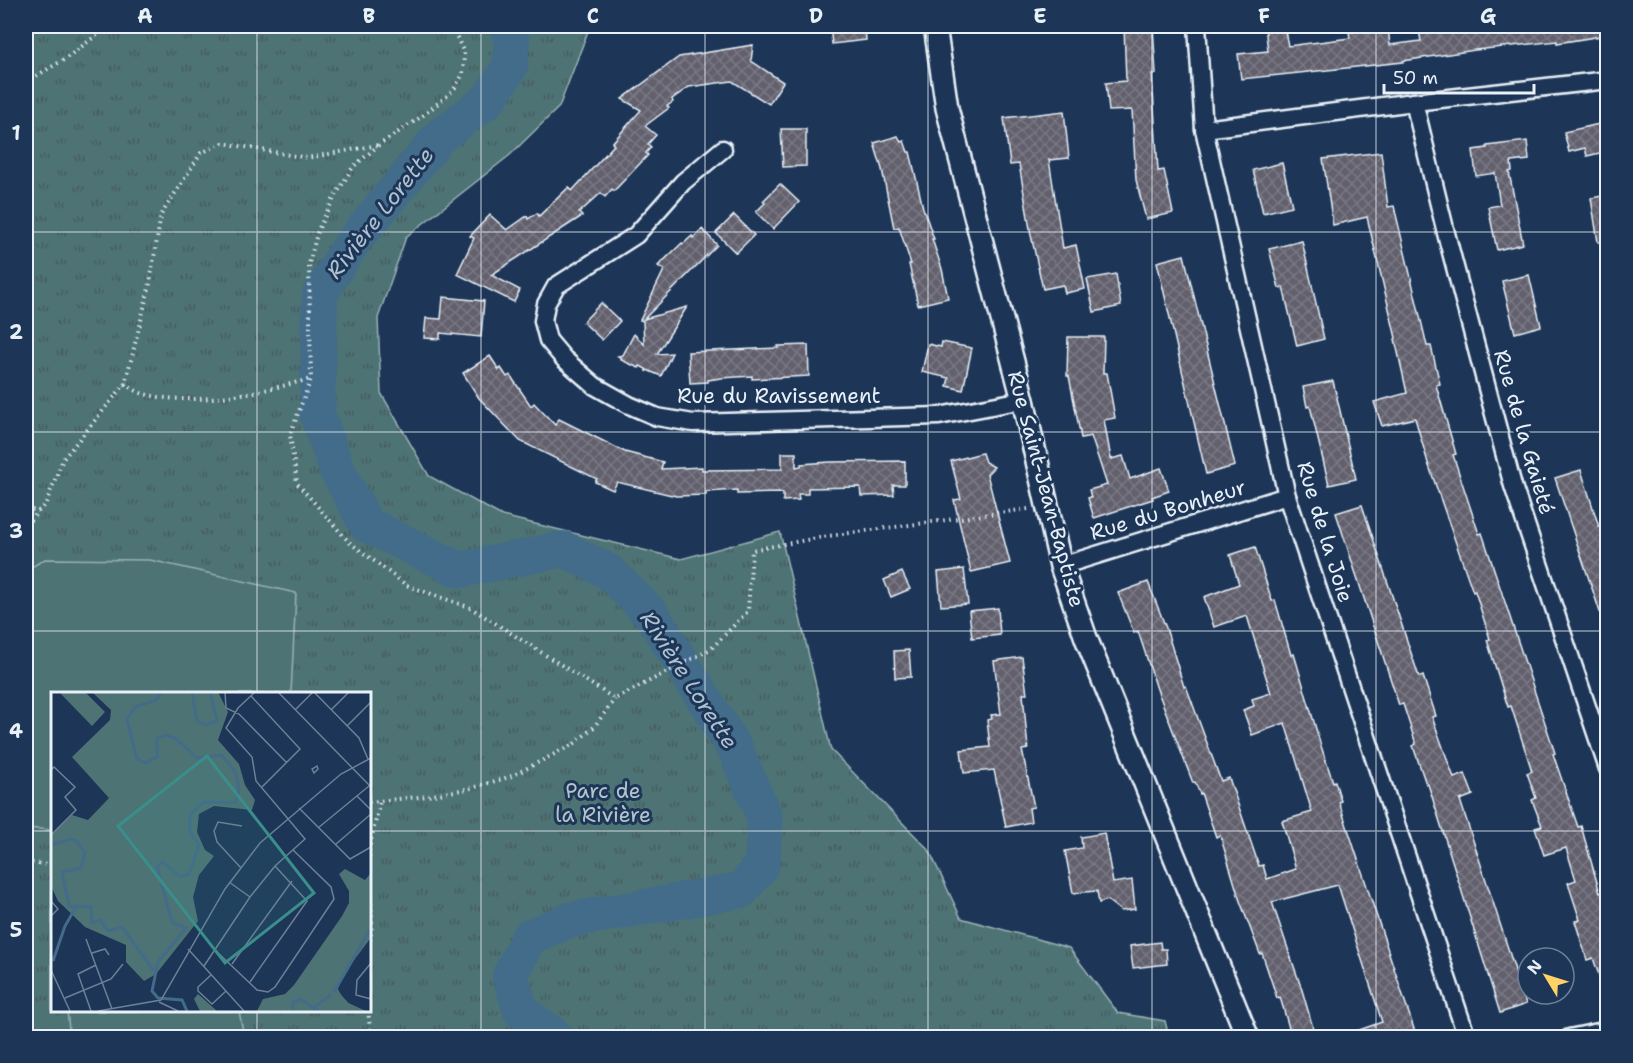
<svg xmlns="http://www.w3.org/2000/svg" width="1633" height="1063" font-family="'Shantell Sans',sans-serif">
<defs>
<pattern id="park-tufts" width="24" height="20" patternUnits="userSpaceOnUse" patternTransform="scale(1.5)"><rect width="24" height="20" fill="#4d7375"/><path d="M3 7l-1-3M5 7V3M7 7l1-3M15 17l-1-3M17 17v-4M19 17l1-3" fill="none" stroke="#495b5d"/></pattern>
<pattern id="building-cross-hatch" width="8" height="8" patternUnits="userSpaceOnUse" patternTransform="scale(1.5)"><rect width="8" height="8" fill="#63616e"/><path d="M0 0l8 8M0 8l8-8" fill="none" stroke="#797883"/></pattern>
</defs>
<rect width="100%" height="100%" fill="#1d3557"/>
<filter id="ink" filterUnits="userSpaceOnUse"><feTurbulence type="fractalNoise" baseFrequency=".0167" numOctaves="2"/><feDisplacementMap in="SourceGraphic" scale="12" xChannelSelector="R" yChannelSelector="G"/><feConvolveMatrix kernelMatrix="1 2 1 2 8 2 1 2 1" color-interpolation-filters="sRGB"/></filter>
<g filter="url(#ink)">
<path fill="url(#park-tufts)" stroke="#9ab2b6" stroke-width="1.5" fill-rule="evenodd" d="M 26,26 L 590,26 L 559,107 L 510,155 L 406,237 L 378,318 L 381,393 L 429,476 L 502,516 L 681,559 L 780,532 L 831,750 L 929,850 L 961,918 L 1069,948 L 1118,1013 L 1165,1021 L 1169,1037 L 26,1037 ZM 52,694 L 369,694 L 369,1010 L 52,1010 Z"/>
<g fill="#4d7375" stroke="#9ab2b6" stroke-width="1.5">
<polygon points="45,559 150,560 296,593 291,694 52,694 52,830 26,828 26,614 30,568"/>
<polygon points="67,1011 239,1011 244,1037 70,1037"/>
</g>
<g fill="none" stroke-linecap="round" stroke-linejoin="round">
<polyline stroke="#426c89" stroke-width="36" points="507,26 512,41 510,67 488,100 440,136 352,243 320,294 317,413 337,470 367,525 460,570 564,549 609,572 652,615 735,749 765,818 762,864 742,890 570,920 529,937 510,976 521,1011 557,1038"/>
</g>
<g fill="url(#building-cross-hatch)" stroke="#e8f1f8" stroke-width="1.5">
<polygon points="830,26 865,26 866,40 832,44"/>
<polygon points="1124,26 1153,26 1156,74 1152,74 1158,171 1164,170 1173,213 1146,219 1136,180 1132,110 1109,111 1106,83 1126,81"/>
<polygon points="1265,26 1284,26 1288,46 1350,38 1349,32 1388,28 1390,45 1421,41 1419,30 1452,26 1600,26 1601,36 1557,43 1557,41 1475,50 1403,61 1403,62 1241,79 1238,54 1268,51"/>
<polygon points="753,45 751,61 783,82 769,104 732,81 689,87 672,99 673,102 667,106 669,108 645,126 656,135 648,144 651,147 646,153 648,155 614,191 612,189 605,197 601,193 579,213 582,216 491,275 520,290 514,302 457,274 474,238 470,236 490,215 507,230 527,216 528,219 537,213 539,216 569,187 572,191 614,145 612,143 641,110 622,99 679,57"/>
<polygon points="1064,111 1069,158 1049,160 1063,248 1076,245 1085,289 1065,293 1063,285 1043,289 1031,235 1019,164 1010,165 1004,118"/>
<polygon points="1608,122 1608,151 1587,156 1585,148 1569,152 1564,132"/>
<polygon points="781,129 806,129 806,166 783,167"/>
<polygon points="898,136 901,142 904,141 908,152 910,152 923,208 934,239 932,239 942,269 948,298 918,305 909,264 911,264 899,227 894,228 882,169 874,143"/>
<polygon points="1527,141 1529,160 1511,162 1512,171 1509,172 1523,244 1497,250 1488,207 1500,205 1495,173 1476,176 1473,150 1487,148 1487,146"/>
<polygon points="1381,152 1388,207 1394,206 1427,346 1431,346 1440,384 1436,385 1456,454 1453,455 1479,534 1482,533 1555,753 1553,754 1578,827 1581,826 1600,893 1602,892 1608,909 1608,991 1605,992 1593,958 1587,960 1575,921 1580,920 1568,883 1576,880 1566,848 1544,855 1535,828 1542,826 1532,800 1536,798 1527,773 1532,771 1511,706 1508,707 1487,640 1490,639 1475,591 1473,592 1428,463 1415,418 1382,426 1374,402 1407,393 1395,339 1396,338 1367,217 1333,225 1323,159"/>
<polygon points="1282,163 1292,206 1263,213 1253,170"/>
<polygon points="780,184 799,202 773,229 756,212 765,203 763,201"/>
<polygon points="1608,195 1608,242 1598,242 1591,198"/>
<polygon points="734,215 754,235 736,253 716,233"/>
<polygon points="702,229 717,245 644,319 687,307 657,354 672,353 661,376 647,370 646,372 646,369 640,366 639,368 621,360 622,358 618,356 623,355 634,334 644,344 643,321 640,320 664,270 658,266 682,243 683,244 692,236 693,238"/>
<polygon points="1302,241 1324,339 1297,346 1283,287 1279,288 1269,249"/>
<polygon points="1184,255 1235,466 1206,474 1157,262"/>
<polygon points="1116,274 1121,306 1094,312 1087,279"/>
<polygon points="1529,275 1541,326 1515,333 1502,281"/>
<polygon points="443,297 484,301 481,337 440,333 440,339 424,338 426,318 441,319"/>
<polygon points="601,303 620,321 602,340 583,322"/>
<polygon points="1068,337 1104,337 1103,373 1107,373 1115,418 1104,420 1111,459 1123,456 1130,479 1161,468 1169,491 1152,497 1153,499 1094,518 1088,498 1091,497 1089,490 1107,485 1091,436 1081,438 1069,376 1067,376"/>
<polygon points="942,342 972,348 963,390 947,386 949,378 922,372 928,344 941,347"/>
<polygon points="808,345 809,376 752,379 752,376 721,378 708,380 708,382 690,383 688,352 778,348 778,346"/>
<polygon points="490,356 499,370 501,368 507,377 510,375 531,406 534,403 555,425 559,419 625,452 663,462 661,469 702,467 702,470 782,469 782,453 796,453 796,467 801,466 801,464 830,462 905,461 905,485 893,485 894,495 861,496 860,487 808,488 808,494 798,494 799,500 783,501 783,493 737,494 737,490 706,492 706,495 676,496 617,482 613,490 595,482 597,479 520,441 479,398 463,373"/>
<polygon points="1333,381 1356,479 1329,485 1310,406 1307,407 1303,387"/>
<polygon points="982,453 985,462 994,467 987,474 1010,563 971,572 954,500 961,499 951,461"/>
<polygon points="1581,470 1599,527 1601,526 1608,546 1608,627 1605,627 1555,478"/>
<polygon points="1362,505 1419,677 1423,676 1436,716 1432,717 1454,778 1465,774 1473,795 1460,800 1526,1004 1500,1013 1428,784 1426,784 1413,746 1416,744 1403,704 1399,705 1336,513"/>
<polygon points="1255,547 1272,601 1275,600 1291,655 1294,654 1321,746 1333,782 1335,781 1341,801 1339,802 1417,1038 1345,1038 1345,1035 1382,1022 1338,885 1272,902 1302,990 1316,1038 1292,1038 1280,997 1277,998 1262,953 1260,954 1240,901 1220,835 1216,837 1201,793 1200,794 1195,782 1193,783 1157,689 1138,631 1134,633 1118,593 1148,582 1166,628 1184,687 1186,686 1221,781 1229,778 1259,866 1263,865 1267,879 1296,869 1282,821 1312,812 1285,723 1252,735 1243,710 1254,706 1252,699 1271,693 1247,616 1214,627 1204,597 1239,584 1230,555"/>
<polygon points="964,569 968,604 941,606 938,572"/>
<polygon points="902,572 910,589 891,597 884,580"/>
<polygon points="998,608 1000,635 972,638 969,611"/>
<polygon points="909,650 911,677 895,678 894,651"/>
<polygon points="1022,657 1027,694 1023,694 1028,749 1022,750 1034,807 1029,808 1031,822 1006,827 994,770 964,773 961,750 990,747 987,720 992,719 991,715 1001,714 994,661"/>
<polygon points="1104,833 1113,883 1132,880 1135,909 1121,911 1107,900 1099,903 1097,891 1073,893 1065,851 1082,848 1081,837"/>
<polygon points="1160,942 1161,949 1166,949 1167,964 1133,968 1130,946"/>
</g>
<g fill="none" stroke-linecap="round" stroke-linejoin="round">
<defs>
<g id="minor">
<polyline points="1197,26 1204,129 1287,496 1467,1038"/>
<polyline points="1414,102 1447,237 1513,486 1608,769"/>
<polyline points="1204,129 1414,102 1608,80"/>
<polyline points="723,149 683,182 636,235 556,286 546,304 543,321 548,340 564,359 595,386 629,405 657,417 693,423 939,416 1023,400"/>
<polyline points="1061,566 1287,496"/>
<polyline points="1569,1038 1608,1030"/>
</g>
<polyline id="tertiary" points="935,26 947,108 1023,400 1061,566 1086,638 1248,1038"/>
</defs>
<use href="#minor" stroke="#e8f1f8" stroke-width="21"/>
<use href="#tertiary" stroke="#e8f1f8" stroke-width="26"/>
<g stroke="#e8f1f8" stroke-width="4" stroke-dasharray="1.5 4.5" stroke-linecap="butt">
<polyline points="452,26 464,53 463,74 453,91 421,117 379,145 353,167 334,198 318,230 309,264 311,379 290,435 297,483 349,542 406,585 471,608 615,699 711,649 748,611 752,550 828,536 1028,509"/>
<polyline points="26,82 65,59 109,26"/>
<path d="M 125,384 C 130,387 135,391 141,393 C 190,408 261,392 310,379"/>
<polyline points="26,509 39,511"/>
<polyline points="26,525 46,503 63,459 125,384 149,288 161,215 201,153 223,143 307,158 378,145"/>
<polyline points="369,802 428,796 472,788 512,776 574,744 594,727 615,699"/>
<polyline points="26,862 46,865 52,864"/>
<polyline points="26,924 33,1038"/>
<polyline points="369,953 372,923 369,849 380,802"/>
<polyline points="368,1010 371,1038"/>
</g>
<use href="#minor" stroke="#1d3557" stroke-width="16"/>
<use href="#tertiary" stroke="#1d3557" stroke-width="21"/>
</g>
</g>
<path fill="none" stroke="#e8f1f8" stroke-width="1.5" stroke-opacity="0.55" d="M 257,26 L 257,694M 481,26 L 481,1038M 705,26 L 705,1038M 928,26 L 928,1038M 1152,26 L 1152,1038M 1376,26 L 1376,1038M 26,232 L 1608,232M 26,432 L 1608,432M 26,631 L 1608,631M 26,831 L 52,831M 369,831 L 1608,831M 257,1010 L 257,1038"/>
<g text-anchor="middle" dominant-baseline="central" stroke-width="6" stroke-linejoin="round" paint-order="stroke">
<g font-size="21" fill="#e8f1f8" stroke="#1d3557">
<text x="779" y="396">Rue du Ravissement</text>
<text transform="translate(1524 432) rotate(74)">Rue de la Gaieté</text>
<text transform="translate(1046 489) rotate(75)">Rue Saint-Jean-Baptiste</text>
<text transform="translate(1168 510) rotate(-17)">Rue du Bonheur</text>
<text transform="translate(1325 532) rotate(73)">Rue de la Joie</text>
</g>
<g font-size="21" fill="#b2c5ca" stroke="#1d3557">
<text x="603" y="791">Parc de<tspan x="603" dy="24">la Rivière</tspan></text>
</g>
<g font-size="22" font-style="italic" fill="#aec2d1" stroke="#1d3557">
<text transform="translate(380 213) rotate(-52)">Rivière Lorette</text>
<text transform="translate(689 680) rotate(57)">Rivière Lorette</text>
</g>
</g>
<g transform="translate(51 692)">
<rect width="320" height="320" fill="#1d3557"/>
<path d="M 294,177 L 314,188 L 319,182 L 319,247 L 291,284 L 287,297 L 293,309 L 315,319 L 206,319 L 212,307 L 234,302 L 243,293 L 291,224 L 298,211 L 298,199 L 288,182 ZM 147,302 L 166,319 L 149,319 L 143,307 Z" fill="#4d7375"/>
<path d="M 41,0 L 167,0 L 177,20 L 167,48 L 188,72 L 194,93 L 204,108 L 201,118 L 163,114 L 148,122 L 146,140 L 154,158 L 163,164 L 148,183 L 142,205 L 147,229 L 105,282 L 93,289 L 75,270 L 75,253 L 34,235 L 7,209 L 0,194 L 0,143 L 21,123 L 37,128 L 58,106 L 21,65 L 59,28 L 60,18 ZM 284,296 L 302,316 L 315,319 L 257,319 L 262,309 Z" fill="#4d7375"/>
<path d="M 12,0 L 34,0 L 54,20 L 41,34 L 10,2 ZM 111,104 L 126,128 L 103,136 L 88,119 ZM 55,117 L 71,127 L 55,143 L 40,128 ZM 86,126 L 97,139 L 77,162 L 64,148 ZM 108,226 L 123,240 L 100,264 L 85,248 Z" fill="#4d7375"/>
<path fill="none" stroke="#426c89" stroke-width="3" d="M 111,0 L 105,8 L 84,15 L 76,27 L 86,67 L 94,71 L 106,65 L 106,47 L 114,43 L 124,46 L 146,66 L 171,63 L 185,81 L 188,98 L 184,111 L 153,110 L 139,123 L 139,140 L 148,153 L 138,182 L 130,185 L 112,170 L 106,174 L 119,223 L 122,231 L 135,236 L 107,270 L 101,299 L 107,306 L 131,308 L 136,319M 141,0 L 146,29 L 155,33 L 166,29 L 159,0M 0,153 L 19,147 L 26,149 L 34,161 L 30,176 L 11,180 L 18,214 L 40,215 L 41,231 L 49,228 L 57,239 L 71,235 L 103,279M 2,269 L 14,234 L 25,215M 283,300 L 320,236M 263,315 L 280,303M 242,319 L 242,310 L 249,307 L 267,319"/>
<path fill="none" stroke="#6e8097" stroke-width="1.5" d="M 174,0 L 175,16 L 188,22 L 236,71M 227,0 L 320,95M 263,0 L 308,46 L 317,67M 200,4 L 249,57 L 210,96M 244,18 L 262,0M 280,18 L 298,0M 296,34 L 320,10M 266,74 L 267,77 L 263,81 L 261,77 ZM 0,78 L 3,75 L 24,95 L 14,105 L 25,118 L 0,143M 306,104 L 320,118M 248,116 L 299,167 L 320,155M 267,136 L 318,94M 285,152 L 320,122M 190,176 L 166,150 L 163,139 L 167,130 L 191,134M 178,190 L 199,205M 0,209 L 7,217 L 0,224M 35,247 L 61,317M 137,257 L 193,319M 164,258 L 206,298 L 217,300 L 224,295 L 283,207 L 280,195 L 242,158M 41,261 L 54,257 L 58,263M 320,271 L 306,288 L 305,303 L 320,307M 181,272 L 241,189M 153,274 L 199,205 L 224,174 L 254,147 L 205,89 L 201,65 L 175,36 L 187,16 L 204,0M 0,278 L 19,319M 160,283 L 147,295 L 147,299 L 161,312 L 175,299M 199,290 L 256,209 L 224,174M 14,306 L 60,287 L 72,272M 108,310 L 127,319M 40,319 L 27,282 L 45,273M 47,319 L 110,308 L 174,197 L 209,151 L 290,82 L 320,66"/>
<path fill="#3a8f8a" fill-opacity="0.15" stroke="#3a8f8a" stroke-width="3" d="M 156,64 L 263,201 L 174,271 L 67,134 Z"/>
<rect width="320" height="320" fill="none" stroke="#e8f1f8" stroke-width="3"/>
</g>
<rect width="1633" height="1063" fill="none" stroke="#1d3557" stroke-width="66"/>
<g transform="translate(1546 976) rotate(308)"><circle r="28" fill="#1d3557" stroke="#6e8097" stroke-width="1.5"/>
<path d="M0-4.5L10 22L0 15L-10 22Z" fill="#ffd166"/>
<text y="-9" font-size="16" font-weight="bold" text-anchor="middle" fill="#e8f1f8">N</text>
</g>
<path d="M1384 84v9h150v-9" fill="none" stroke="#e8f1f8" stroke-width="3"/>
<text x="1393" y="84" font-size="18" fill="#e8f1f8" stroke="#1d3557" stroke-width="4.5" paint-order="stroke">50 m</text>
<rect x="33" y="33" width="1567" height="997" fill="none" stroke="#e8f1f8" stroke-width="2"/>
<g font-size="20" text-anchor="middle" font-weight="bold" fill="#e8f1f8">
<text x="145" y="23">A</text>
<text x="369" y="23">B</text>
<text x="593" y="23">C</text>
<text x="816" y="23">D</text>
<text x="1040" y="23">E</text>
<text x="1264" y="23">F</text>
<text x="1488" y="23">G</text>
<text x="16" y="140">1</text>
<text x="16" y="339">2</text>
<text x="16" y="538">3</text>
<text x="16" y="738">4</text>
<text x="16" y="937">5</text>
</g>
</svg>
